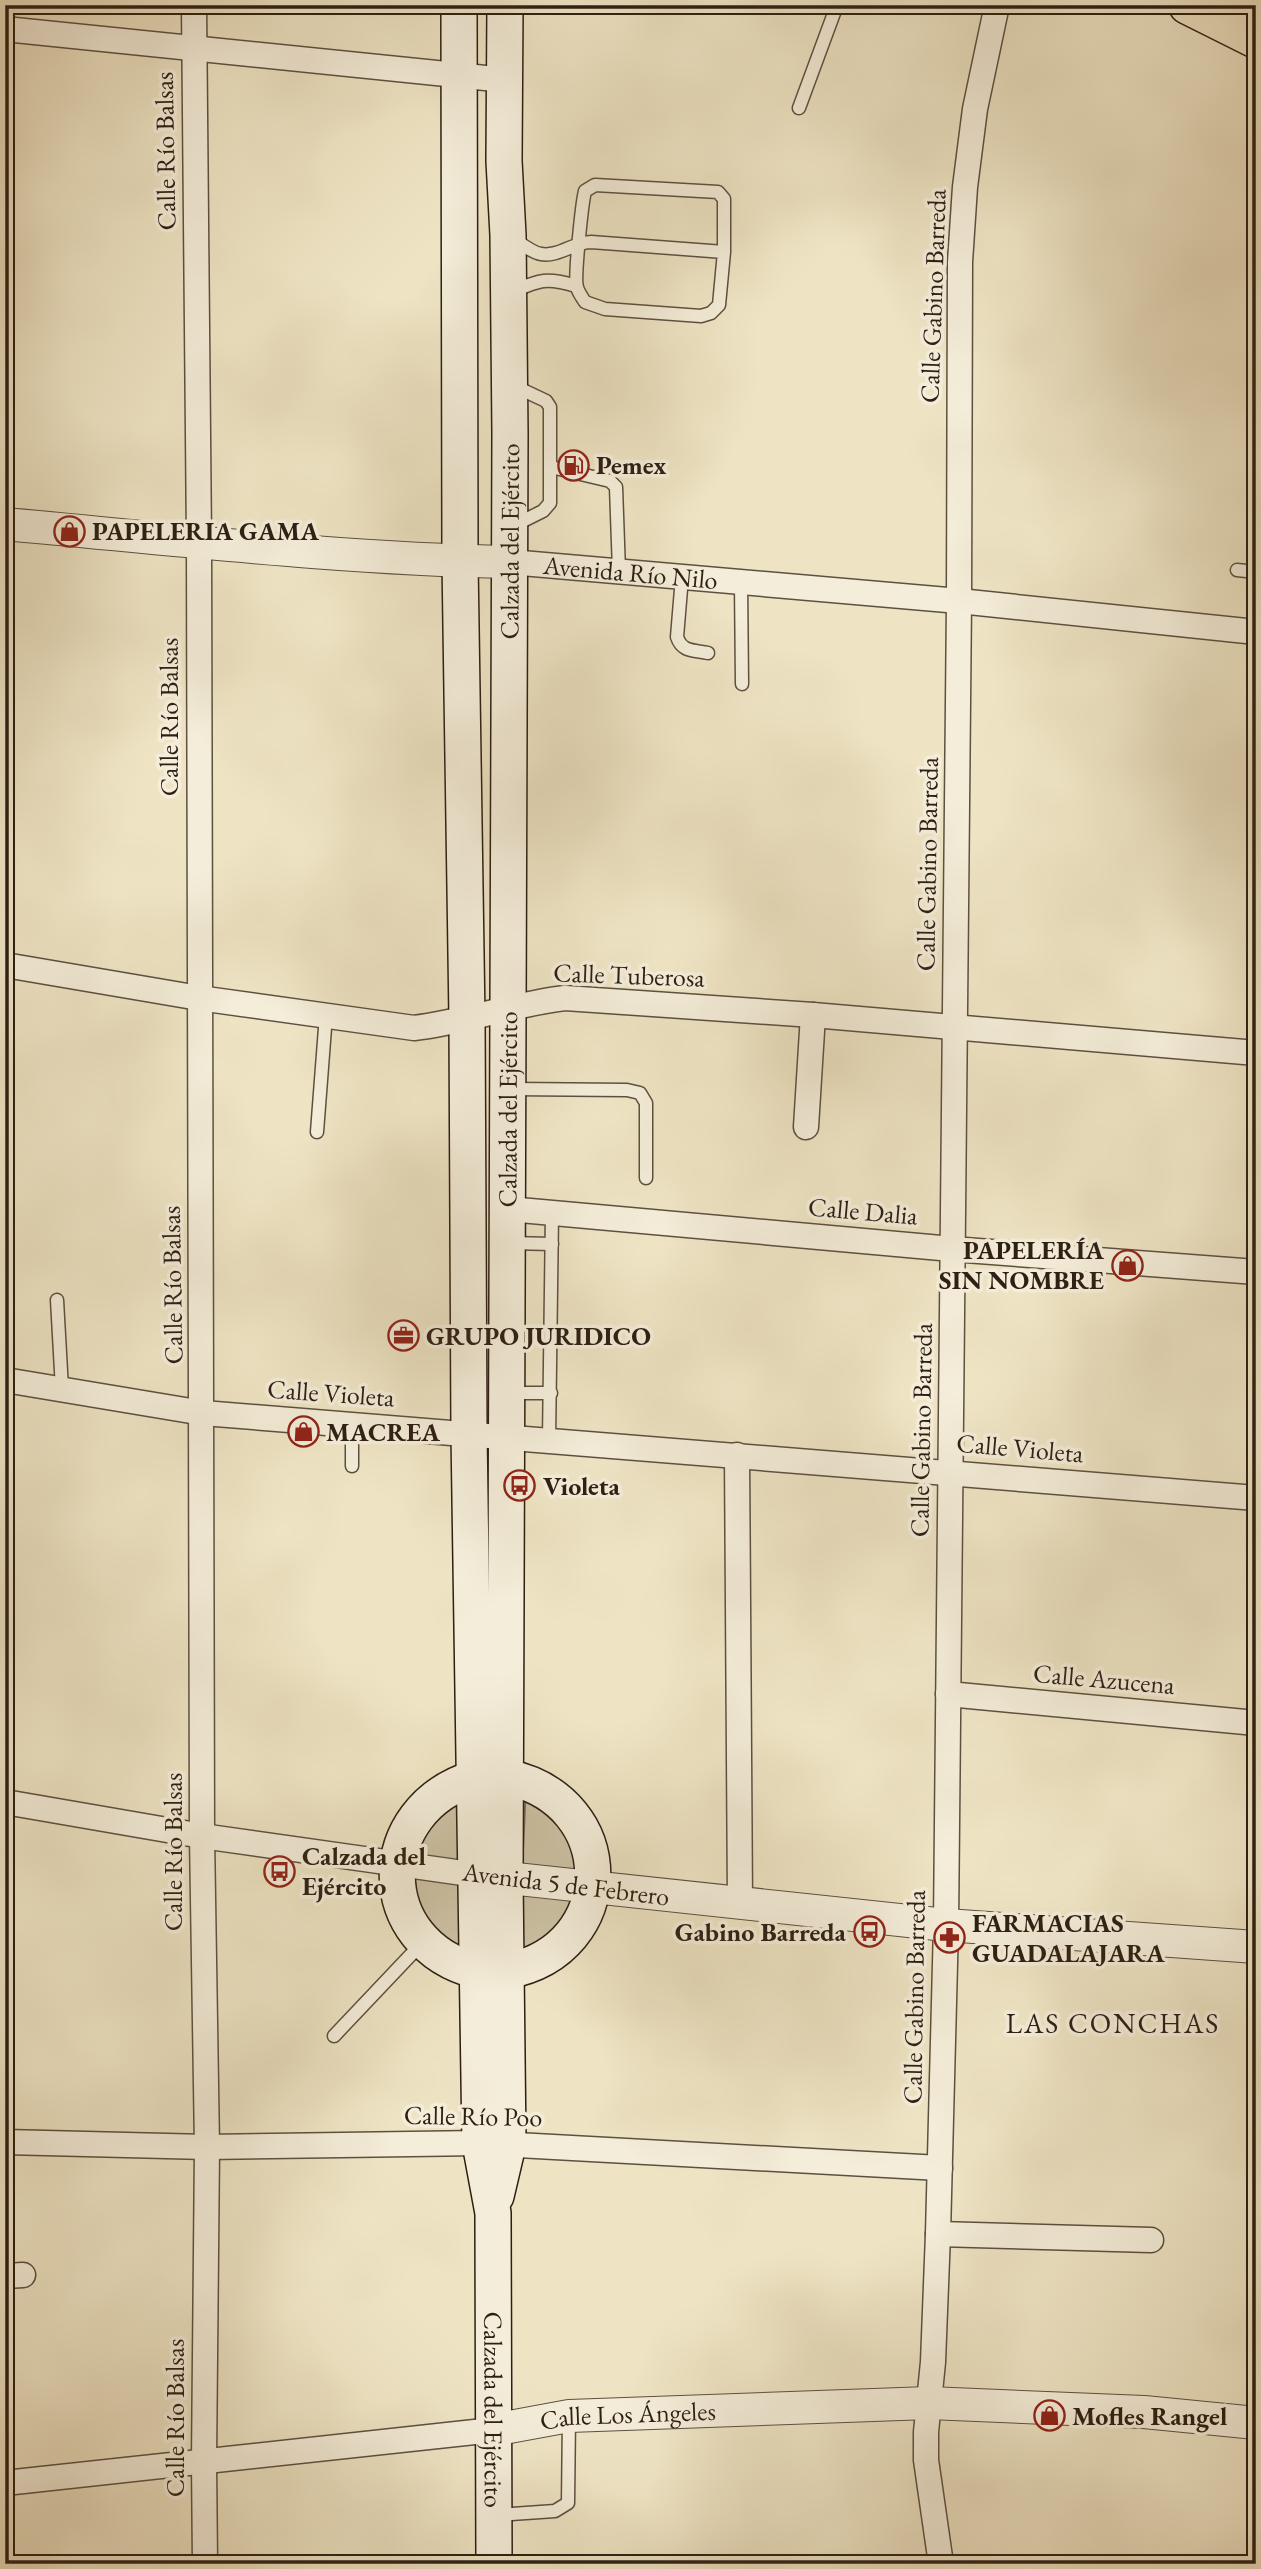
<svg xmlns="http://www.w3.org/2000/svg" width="1261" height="2569" font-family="'EB Garamond',serif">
<rect width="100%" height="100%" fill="#eee4c4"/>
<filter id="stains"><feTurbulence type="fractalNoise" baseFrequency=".00286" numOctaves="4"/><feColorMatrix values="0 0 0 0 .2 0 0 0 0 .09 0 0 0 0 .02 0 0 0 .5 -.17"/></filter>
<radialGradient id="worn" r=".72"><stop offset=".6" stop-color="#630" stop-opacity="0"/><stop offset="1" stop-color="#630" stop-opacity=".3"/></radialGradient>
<g fill="#cdc3a6" stroke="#7d715d" stroke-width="2">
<polygon points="471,1784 470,1862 403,1853"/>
<polygon points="526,1787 556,1800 585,1874 522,1870"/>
<polygon points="411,1875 473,1882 475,1954 427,1933"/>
<polygon points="522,1885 585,1902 519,1963"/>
</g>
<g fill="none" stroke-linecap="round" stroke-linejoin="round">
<defs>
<g id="service">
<polyline points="799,108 837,5"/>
<path d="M 511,237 C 519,242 532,253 541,254 C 559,257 574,242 591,242 L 724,252 L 719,305 L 711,313 L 701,316 L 605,309 L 585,302 C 582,297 578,292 577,287 C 574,278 582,203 585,191 L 595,185 L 718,192 L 724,199 L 724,252"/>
<path d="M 511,292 C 540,280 546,277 576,286"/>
<polyline points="512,385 546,401 550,407 550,503 543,511 513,526"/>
<polyline points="551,467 610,481 616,487 619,571"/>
<polyline points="1237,570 1256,572"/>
<path d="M 682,577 L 677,637 C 682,652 693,650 708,653"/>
<polyline points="741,582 742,684"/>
<polyline points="511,1089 627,1090 640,1093 646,1103 646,1178"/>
<polyline points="317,1132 326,1015"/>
<polyline points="510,1243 552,1244"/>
<polyline points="57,1300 62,1389"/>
<polyline points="509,1393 551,1393"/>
<polyline points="549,1440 552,1213"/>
<polyline points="352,1466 352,1424"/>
<polyline points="334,2036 423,1942"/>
<polyline points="497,2515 555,2511 568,2503 569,2417"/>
</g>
<g id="minor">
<polyline points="194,5 199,542 202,1836 207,2147 204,2462 205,2564"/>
<polyline points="5,29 505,80"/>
<path id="s1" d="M 510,562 L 959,601 L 1256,632"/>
<path d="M 5,965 L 199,998 L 414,1028 C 465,1022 514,1004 565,998 L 813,1015 L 1256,1053"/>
<polyline points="806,1127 813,1015"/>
<polyline points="508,1209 952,1249 1256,1272"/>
<polyline points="5,1380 203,1413 1256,1498"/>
<polyline points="737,1455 740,1904"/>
<polyline points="948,1694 1256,1723"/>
<polyline points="5,1802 202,1836 477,1875"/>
<polyline points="5,2142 207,2147 480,2143 940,2168"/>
<polyline points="938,2234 1151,2240"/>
<polyline points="5,2276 23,2275"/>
<polyline points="5,2483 493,2430"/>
<polyline points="941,2564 926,2460 926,2432 933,2362 938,2234 946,1925 959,601 960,262 965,187 975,109 997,5"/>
</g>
<g id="tertiary">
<path d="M 5,524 C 172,539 342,559 510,562"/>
<polyline points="480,1875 946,1925 1256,1947"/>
<path id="s2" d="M 493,2430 L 569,2416 L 929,2403 L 1144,2412 L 1256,2423"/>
</g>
<g id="secondary">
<path id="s3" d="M 459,5 L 460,561 L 467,1019 L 469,1434 L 480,2143 L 493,2213 L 494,2564"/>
<path d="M 506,1777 C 622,1800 621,1950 507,1971"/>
<path d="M 475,1778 C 371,1809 371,1944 477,1971"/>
<path id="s4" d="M 496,2196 L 508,2145 L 505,1879 L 510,434 L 508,235 L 504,161 L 505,5"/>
</g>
<polyline id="primary" points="1188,5 1256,39"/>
</defs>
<use href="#service" stroke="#5d5040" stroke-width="15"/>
<use href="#minor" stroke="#5d5040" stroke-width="27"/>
<use href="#tertiary" stroke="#5d5040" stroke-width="34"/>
<use href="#secondary" stroke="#2d1f14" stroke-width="38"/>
<use href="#primary" stroke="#2d1f14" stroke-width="41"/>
<use href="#service" stroke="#f4edd9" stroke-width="12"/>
<use href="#minor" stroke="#f4edd9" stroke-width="24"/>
<use href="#tertiary" stroke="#f4edd9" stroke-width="32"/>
<use href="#secondary" stroke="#f4edd9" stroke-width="35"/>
<use href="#primary" stroke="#eee4c4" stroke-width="38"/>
</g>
<defs>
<symbol id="fuel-ring" viewBox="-11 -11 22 22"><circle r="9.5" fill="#f4edd9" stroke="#8f2418" stroke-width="1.5"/><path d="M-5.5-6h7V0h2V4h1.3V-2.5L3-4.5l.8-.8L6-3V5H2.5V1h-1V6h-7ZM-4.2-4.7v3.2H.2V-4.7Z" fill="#8f2418"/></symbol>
<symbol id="shop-ring" viewBox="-11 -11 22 22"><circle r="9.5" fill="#f4edd9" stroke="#8f2418" stroke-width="1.5"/><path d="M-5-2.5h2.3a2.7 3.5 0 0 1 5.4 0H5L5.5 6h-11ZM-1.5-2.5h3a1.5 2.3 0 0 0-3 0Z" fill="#8f2418"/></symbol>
<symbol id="office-ring" viewBox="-11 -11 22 22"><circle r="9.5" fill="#f4edd9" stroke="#8f2418" stroke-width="1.5"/><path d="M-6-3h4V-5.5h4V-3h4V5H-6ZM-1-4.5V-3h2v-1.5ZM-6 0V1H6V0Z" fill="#8f2418"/></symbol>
<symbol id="bus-ring" viewBox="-11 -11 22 22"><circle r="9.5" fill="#f4edd9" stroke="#8f2418" stroke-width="1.5"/><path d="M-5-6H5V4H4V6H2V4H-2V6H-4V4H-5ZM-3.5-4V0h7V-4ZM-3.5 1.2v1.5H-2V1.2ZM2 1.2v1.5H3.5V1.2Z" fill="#8f2418"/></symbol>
<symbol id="pharmacy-ring" viewBox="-11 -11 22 22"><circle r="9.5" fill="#f4edd9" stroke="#8f2418" stroke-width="1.5"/><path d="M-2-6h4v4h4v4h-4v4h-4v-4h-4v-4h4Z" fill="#8f2418"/></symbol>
</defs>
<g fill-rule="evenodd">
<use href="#fuel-ring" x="556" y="448" width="35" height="35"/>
<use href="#shop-ring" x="52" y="514" width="35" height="35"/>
<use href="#shop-ring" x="1110" y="1248" width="35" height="35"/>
<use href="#office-ring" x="386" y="1318" width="35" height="35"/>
<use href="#shop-ring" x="286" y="1414" width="35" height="35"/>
<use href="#bus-ring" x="502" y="1468" width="35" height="35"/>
<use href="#bus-ring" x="262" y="1854" width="35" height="35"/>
<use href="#bus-ring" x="852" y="1914" width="35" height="35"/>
<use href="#pharmacy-ring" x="932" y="1920" width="35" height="35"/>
<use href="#shop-ring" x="1032" y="2398" width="35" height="35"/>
</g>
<g text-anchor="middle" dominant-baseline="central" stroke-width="7" stroke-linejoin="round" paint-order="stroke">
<g font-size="26" fill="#2d1f14" stroke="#f4edd9">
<text transform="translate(165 151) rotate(-91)">Calle Río Balsas</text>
<text transform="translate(933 296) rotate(-88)">Calle Gabino Barreda</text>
<text stroke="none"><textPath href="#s4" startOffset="1656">Calzada del Ejército</textPath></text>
<text stroke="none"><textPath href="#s1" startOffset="121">Avenida Río Nilo</textPath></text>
<text transform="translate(169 717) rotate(-90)">Calle Río Balsas</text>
<text transform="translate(927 864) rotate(-89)">Calle Gabino Barreda</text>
<text transform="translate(629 975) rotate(2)">Calle Tuberosa</text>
<text stroke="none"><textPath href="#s4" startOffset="1088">Calzada del Ejército</textPath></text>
<text transform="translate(863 1211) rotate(5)">Calle Dalia</text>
<text transform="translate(172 1285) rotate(-91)">Calle Río Balsas</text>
<text transform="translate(331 1393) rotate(4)">Calle Violeta</text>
<text transform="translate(921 1430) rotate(-89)">Calle Gabino Barreda</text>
<text transform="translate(1020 1448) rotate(5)">Calle Violeta</text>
<text transform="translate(1104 1679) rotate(5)">Calle Azucena</text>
<text transform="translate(173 1852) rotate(-90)">Calle Río Balsas</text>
<text transform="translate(566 1884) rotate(7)">Avenida 5 de Febrero</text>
<text transform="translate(914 1997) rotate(-89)">Calle Gabino Barreda</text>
<text transform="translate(473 2116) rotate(1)">Calle Río Poo</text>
<text stroke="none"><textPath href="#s3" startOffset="2406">Calzada del Ejército</textPath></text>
<text stroke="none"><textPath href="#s2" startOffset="136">Calle Los Ángeles</textPath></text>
<text transform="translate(175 2418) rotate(-90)">Calle Río Balsas</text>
</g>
<g font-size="26" font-weight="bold" fill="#2d1f14" stroke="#f4edd9" text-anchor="start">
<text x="596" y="465">Pemex</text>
<text x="92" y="531">PAPELERIA GAMA</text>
<text x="1104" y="1250" text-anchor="end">PAPELERÍA<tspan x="1104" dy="30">SIN NOMBRE</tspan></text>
<text x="426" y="1336">GRUPO JURIDICO</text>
<text x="326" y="1432">MACREA</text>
<text x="543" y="1486">Violeta</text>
<text x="302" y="1856">Calzada del<tspan x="302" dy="30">Ejército</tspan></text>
<text x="972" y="1923">FARMACIAS<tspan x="972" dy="30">GUADALAJARA</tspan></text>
<text x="846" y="1932" text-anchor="end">Gabino Barreda</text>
<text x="1072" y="2416">Mofles Rangel</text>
</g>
<g font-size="28" letter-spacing="2" fill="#2d1f14" stroke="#f4edd9">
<text x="1113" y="2023">LAS CONCHAS</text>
</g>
</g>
<rect width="1261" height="2569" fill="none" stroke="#eee4c4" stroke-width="28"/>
<rect x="7" y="7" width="1247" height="2555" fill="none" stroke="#2d1f14" stroke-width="3.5"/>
<rect x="14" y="14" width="1233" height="2541" fill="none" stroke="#2d1f14" stroke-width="2"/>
<rect width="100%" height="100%" filter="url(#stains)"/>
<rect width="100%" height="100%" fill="url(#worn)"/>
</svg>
